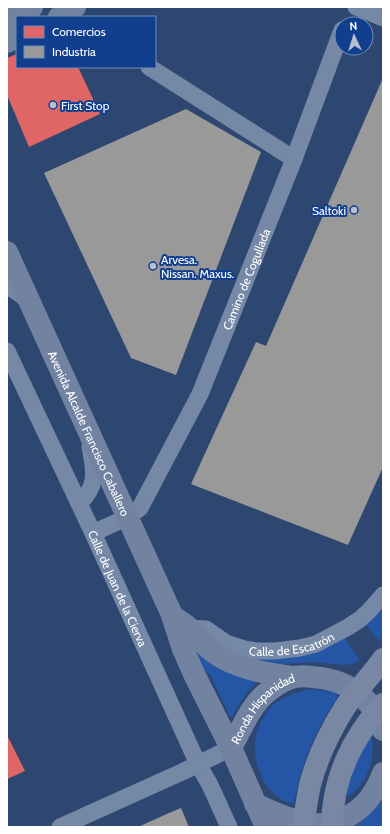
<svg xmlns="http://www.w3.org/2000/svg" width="390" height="834" font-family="Cabin,sans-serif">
<rect width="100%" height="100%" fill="#2e4771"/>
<g fill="#2555a5">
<polygon points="383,609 383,637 380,642 366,625"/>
<polygon points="345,638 360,661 352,664 345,665 314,662 280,664 256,660 258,658"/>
<polygon points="193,648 255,680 256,683 245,695 239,704 232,717 230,717 210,674 200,670"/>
<path d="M 311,689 L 333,692 L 337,694 L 337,698 C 315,731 301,764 294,803 C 288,804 284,801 280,798 C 262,787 253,762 255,742 C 256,729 263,715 272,706 C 283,696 297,692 311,689 Z"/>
<path d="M 371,734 C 376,757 369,782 349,796 L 347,795 L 346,794 C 351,773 361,754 371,734 Z"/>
<polygon points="383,800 383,827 355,827 372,812"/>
</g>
<g fill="#e06666">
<polygon points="17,54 17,67 78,67 100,114 29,147 7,95 7,58"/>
<polygon points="7,735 25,771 7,779"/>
</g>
<g fill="#999">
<polygon points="383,78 383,467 348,545 191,484 256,342 266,346"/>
<polygon points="186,109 261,152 176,375 131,358 44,173"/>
<polygon points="181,808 189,827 138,827 169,813"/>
</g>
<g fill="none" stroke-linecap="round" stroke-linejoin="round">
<g stroke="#7588a5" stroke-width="17">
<polyline points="356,7 383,18"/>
<polyline points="149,67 294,159"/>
<polyline points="7,285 29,301"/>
<path id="s1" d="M 7,351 L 93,533 L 198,764 L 210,785 L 229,827"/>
<path d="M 79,503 C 99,486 94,469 90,447"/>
<path id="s2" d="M 93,533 L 128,517 L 140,508 L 200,394 L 294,159 L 342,30"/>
<path id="s3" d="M 189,628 L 206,629 L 226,643 L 245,649 L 256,651 L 275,651 L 300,648 L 316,644 L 348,627 L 359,620 L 368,612 L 383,595"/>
<polyline points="60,827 182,772 231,748"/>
</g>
<g stroke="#7183a1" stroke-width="22">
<polyline points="59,17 75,7"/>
<polyline points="7,19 32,7"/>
<polyline points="7,42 17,37"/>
<path id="s4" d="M 7,252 L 172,615 L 183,649 L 195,676 L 231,748 L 266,827"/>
<path d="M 172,615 C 177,620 184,623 189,628 C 197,636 204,645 213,652 C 236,669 265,673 292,677"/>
<path id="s5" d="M 231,748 C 241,730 250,707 265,694 C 272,688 282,681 291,678 C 297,676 306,676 312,677 C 346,679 373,697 383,730"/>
<path d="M 255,804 C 277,814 308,829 332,823 C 339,822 346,818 352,814 C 367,805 377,789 383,773"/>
</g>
<g stroke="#7888a4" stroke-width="22">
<path d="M 303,827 C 305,813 307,799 310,785 C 317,758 330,731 345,707 C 357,690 371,676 383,659"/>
<path d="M 332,827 C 332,780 352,738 383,704"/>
</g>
</g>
<g fill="#b6bfcd" stroke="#123f8d" stroke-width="1.5">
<circle cx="53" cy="105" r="4"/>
<circle cx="354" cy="210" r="4"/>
<circle cx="153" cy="266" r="4"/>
</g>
<g text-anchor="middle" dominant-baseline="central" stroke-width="4" stroke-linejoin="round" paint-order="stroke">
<g font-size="12" fill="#fff" stroke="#123f8d" text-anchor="start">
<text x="61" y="105">First Stop</text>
<text x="346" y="210" text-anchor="end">Saltoki</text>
<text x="161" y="259">Arvesa.<tspan x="161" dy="14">Nissan. Maxus.</tspan></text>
</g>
<g font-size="12" fill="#fff" stroke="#123f8d">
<text stroke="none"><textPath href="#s2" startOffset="306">Camino de Cogullada</textPath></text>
<text stroke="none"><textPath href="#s4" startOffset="199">Avenida Alcalde Francisco Caballero</textPath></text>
<text stroke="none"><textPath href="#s1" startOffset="262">Calle de Juan de la Cierva</textPath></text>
<text stroke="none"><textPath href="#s3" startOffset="109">Calle de Escatrón</textPath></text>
<text stroke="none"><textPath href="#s5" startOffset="52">Ronda Hispanidad</textPath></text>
</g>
</g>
<rect width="390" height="834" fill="none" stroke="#ffffff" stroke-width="16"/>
<rect x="16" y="16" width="140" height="52" fill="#123f8d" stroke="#718cbb"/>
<rect x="24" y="26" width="20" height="12" fill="#e06666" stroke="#718cbb"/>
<text x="52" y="36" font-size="12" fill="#ffffff">Comercios</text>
<rect x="24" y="46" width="20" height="12" fill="#999999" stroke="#718cbb"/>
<text x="52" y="56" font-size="12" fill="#ffffff">Industria</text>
<g transform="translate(354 36) rotate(356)"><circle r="19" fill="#123f8d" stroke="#718cbb"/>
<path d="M0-3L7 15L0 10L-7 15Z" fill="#b6bfcd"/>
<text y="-6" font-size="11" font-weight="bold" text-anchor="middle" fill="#ffffff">N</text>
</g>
</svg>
